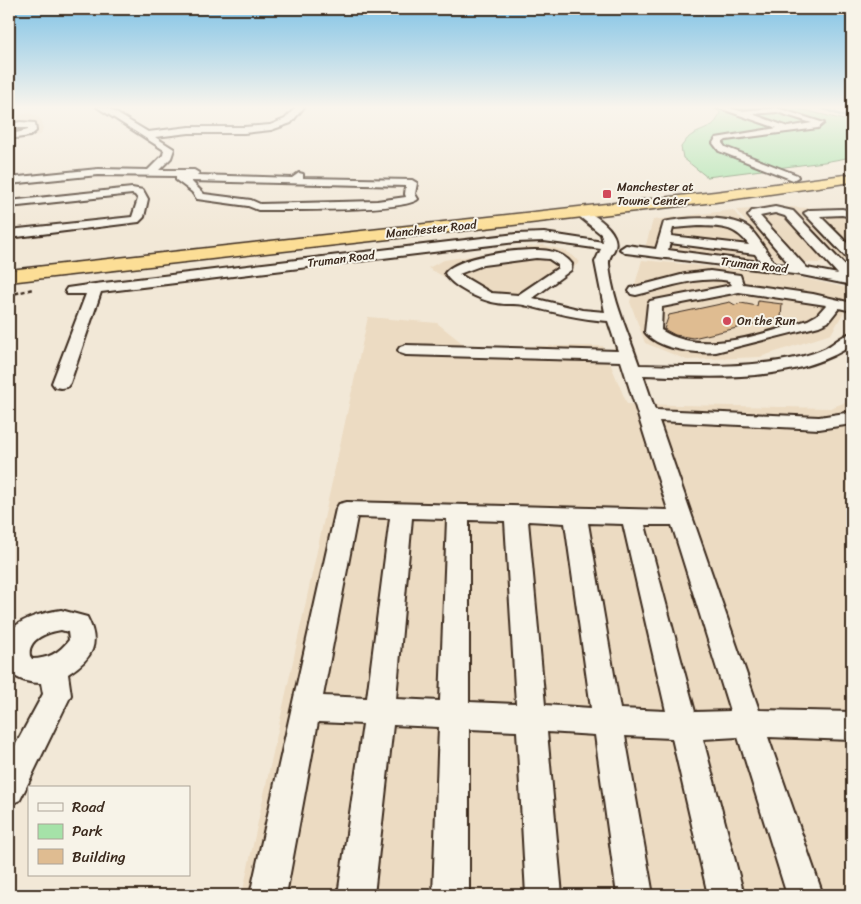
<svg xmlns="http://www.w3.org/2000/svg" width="861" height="904" font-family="Sriracha,sans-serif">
<rect width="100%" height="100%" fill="#f2e8d7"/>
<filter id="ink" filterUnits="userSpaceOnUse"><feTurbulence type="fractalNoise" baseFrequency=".02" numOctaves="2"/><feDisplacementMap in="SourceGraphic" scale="10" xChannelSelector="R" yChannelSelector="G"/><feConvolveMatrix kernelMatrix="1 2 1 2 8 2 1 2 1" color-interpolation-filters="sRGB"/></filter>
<g filter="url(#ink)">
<g fill="#ecdbc2">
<polygon points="31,113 42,120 43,127 41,135 9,138 9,116"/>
<polygon points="790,207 852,210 852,259 818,263 777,261 736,210"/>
<polygon points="733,210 774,261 645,248 653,220"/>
<polygon points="543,245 566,251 580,262 527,306 492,303 428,268 444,260"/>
<polygon points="642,260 784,274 852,289 852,298 831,334 760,357 687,360 645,343 630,302"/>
<polygon points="368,317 437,323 466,346 603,346 627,404 830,408 852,400 852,895 242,895"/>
</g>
<path fill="#a5e2a8" stroke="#708663" d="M 711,107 L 792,107 L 852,122 L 852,157 L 824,162 L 707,177 L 683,158 L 681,147 C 684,143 688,137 692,135 C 705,128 716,128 720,112 Z"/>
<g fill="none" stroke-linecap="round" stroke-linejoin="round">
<polyline stroke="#699394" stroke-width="2.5" points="818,107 852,119"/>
</g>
<polygon fill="#dfbc91" stroke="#3b2a1e" points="758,301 782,304 781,318 693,338 675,335 664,329 669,315 730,302 735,305 741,303 757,306"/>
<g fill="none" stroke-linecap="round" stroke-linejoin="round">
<defs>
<g id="minor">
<path d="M 97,107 L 106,107 L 148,132 L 189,127 L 244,127 L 270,125 L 285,119 L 296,107 L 304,107 L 291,123 L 271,130 L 244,133 L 189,133 L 155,137 L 174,149 L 171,158 L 159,170 L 194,170 L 199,173 L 197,175 L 292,178 L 299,173 L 303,174 L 303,178 L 412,180 L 417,183 L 415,194 L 418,199 C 406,212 283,210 258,210 L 248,206 L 197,199 L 192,192 L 176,180 L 176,176 L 98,175 L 9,184 L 9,178 L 98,169 L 148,170 L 163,155 L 164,150 ZM 191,181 L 406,186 L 405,194 L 406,197 L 377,201 L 260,204 L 251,200 L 204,194 Z"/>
<path d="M 716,107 L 727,107 L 740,111 L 777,108 L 824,123 L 818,128 L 726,140 L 722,143 L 725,147 L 797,175 L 798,177 L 793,180 L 719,151 L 713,143 L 716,138 L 777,128 ZM 777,112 L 812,123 L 788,127 L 752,114 Z"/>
<path d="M 20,122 L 35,123 L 36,131 L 30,136 L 9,139 L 9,125 ZM 16,128 L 28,128 L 28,130 L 16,133 Z"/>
<polygon points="132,188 143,190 148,199 144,217 139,222 9,238 9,230 132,217 138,199 135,195 132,194 9,207 9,201"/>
<path d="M 775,207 L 793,211 L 852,273 L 852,285 L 802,275 L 626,253 L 620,249 L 626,245 L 656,249 L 664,222 C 684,217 732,215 749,228 C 758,236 768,254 775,264 L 790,265 L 748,216 L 752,211 ZM 775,213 L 785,216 L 838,274 L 807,268 L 760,216 ZM 698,226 C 721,227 734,225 749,245 L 671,236 L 673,228 ZM 670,243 L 755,254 L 761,262 L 668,250 Z"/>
<polygon points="842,209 852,211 852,217 842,215 820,216 852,248 852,259 847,258 804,213 810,210"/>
<path d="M 581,210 C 592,212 609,225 614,236 C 620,250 608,253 609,264 C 612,299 628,332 639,365 C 693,366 748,369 800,357 C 808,355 818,352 826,348 C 835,343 842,335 852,333 L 852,345 C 793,384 711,377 643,375 L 655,410 L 819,417 L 852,412 L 852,424 L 819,429 L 659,421 L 759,710 L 852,712 L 852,740 L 768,737 L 823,895 L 787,895 L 738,737 L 703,739 L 744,895 L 708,895 L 672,738 L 625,736 L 653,895 L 617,895 L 595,735 L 547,732 L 562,895 L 526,895 L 517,731 L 469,729 L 469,895 L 433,895 L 439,727 L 393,725 L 374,895 L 338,895 L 363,724 L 318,722 L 286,895 L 250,895 L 336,509 L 339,504 L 347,502 L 668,510 L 621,361 L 406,355 L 400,353 L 398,350 L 400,347 L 406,345 L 618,351 L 608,321 C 579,319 552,312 524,305 C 515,303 506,305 497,303 C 482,301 451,287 445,273 C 458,255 528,247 549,251 C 559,253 566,256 572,264 L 571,270 L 533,298 L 582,310 L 605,312 L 595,262 L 601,249 L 544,241 L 516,242 L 101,292 L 70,383 L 67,387 L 61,388 L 55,387 L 52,383 L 86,294 L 67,294 L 65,291 L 67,288 L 95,284 L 516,234 L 544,233 L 603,242 L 601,234 L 575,213 ZM 536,258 L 549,259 L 558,265 L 558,268 L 518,295 L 491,293 L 459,274 L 483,265 ZM 357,517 L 390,518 L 367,698 L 323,696 ZM 412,518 L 447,519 L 440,701 L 396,699 ZM 469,520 L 505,521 L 516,704 L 469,702 ZM 528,521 L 565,523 L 591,708 L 545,705 ZM 588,523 L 623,524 L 666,711 L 620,709 ZM 645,525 L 672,525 L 730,711 L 695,712 Z"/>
<path d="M 710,271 L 740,275 L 743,284 L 813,294 L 852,303 L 852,311 L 839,308 L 828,322 L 819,326 L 716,352 C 697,354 657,349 645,332 L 648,304 L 650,301 L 732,285 L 729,281 C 698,275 666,288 636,295 L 631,294 L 629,291 L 631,288 L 685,274 ZM 739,292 L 826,305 L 817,315 L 808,320 C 766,333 701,357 661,330 L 662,307 Z"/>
<path d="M 61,610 L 87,617 C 101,644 93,658 68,674 L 71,695 L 20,800 L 9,805 L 9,757 L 43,694 L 41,683 C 30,683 17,680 9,671 C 9,660 6,645 9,635 C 14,619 47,612 61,610 ZM 61,630 L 68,632 L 69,640 C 59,653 48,659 32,659 L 30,656 C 27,639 48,632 61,630 Z"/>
</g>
<polygon id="highway" points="852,174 852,182 715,202 9,282 9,270 715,192"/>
</defs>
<use href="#minor" stroke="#3b2a1e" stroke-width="4"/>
<use href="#highway" stroke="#3b2a1e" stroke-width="3"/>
<polyline stroke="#3b2a1e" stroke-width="2.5" stroke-dasharray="4 2.5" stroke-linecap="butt" points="9,295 33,289"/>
<use href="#minor" fill="#f7f3e8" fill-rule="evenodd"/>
<use href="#highway" fill="#fcde96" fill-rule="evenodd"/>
</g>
</g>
<linearGradient id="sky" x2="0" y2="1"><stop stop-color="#81c3e6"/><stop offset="0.46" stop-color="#f9f5ed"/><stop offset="1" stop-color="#f9f5ed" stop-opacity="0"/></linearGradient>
<rect width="861" height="233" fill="url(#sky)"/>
<g fill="#d1495b" stroke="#f7f3e8" stroke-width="2">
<rect x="602" y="189" width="10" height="10" rx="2.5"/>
<circle cx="727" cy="321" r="5"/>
</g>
<g text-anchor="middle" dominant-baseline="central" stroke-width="4" stroke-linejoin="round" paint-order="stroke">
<g font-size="12" fill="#3b2a1e" stroke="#f7f3e8" text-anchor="start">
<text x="617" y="187">Manchester at<tspan x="617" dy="14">Towne Center</tspan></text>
<text x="737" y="321">On the Run</text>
</g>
<g font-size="12" fill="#3b2a1e" stroke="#f7f3e8">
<text transform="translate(431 229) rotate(-6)">Manchester Road</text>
<text transform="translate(341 259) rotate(-7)">Truman Road</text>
<text transform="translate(754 265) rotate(7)">Truman Road</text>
</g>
</g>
<rect width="861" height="904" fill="none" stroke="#f7f3e8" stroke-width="30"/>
<rect x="15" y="15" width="831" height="874" fill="none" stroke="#3b2a1e" stroke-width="2" filter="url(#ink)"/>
<rect x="28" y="786" width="162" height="90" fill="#f7f3e8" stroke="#aca397"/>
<rect x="38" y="803" width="25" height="8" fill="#f7f3e8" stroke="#aca397"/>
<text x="72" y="812" font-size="15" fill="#3b2a1e">Road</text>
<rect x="38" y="824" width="25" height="15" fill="#a5e2a8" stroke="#aca397"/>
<text x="72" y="836" font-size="15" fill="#3b2a1e">Park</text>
<rect x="38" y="849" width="25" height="15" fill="#dfbc91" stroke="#aca397"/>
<text x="72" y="862" font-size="15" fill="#3b2a1e">Building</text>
</svg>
